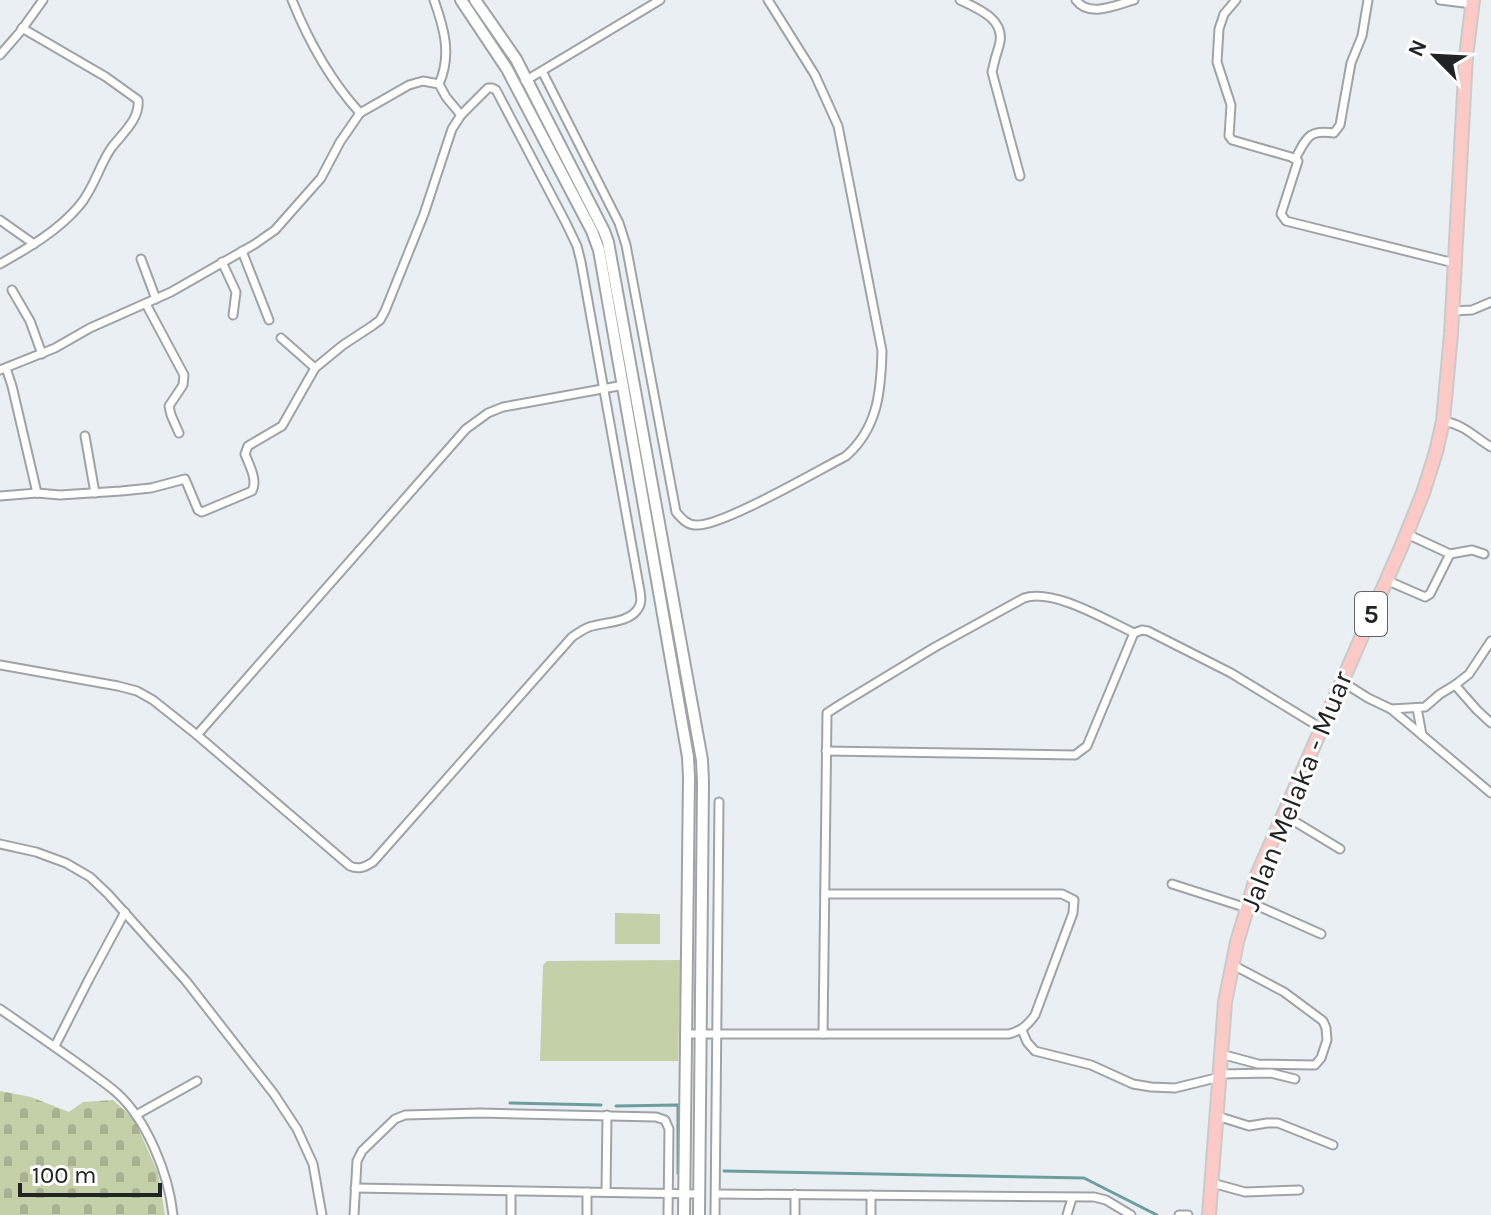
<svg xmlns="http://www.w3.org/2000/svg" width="1491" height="1215" font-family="Karla,sans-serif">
<defs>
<pattern id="cemetery-stones" width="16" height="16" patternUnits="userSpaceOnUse" patternTransform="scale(2)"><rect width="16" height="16" fill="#c4d0a8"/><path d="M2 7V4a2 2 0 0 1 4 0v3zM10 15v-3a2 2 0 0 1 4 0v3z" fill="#a8b290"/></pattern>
</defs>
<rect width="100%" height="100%" fill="#eaeff3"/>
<polygon fill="url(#cemetery-stones)" points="0,1091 31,1097 69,1112 83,1102 113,1100 134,1119 158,1173 165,1215 0,1215"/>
<g fill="#c4d0a8">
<polygon points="615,913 660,914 660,944 615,944"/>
<polygon points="681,960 678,1061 540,1061 543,965 547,961"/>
</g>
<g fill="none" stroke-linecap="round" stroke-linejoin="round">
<g stroke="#6d9e9e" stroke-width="3">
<polyline points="510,1103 601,1105"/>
<polyline points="616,1106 678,1105 678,1173"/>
<polyline points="724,1171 1084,1178 1157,1215"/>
</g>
<defs>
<g id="street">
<path d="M 292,0 C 308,40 331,81 360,113"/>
<path d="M 434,0 C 444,28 452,55 439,84"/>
<path d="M 960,0 C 979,9 1007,20 999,46 C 996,55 994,62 992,72 L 1020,176"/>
<path d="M 1076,0 C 1089,18 1116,5 1134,0"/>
<polyline points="1236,0 1224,14 1219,29 1217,62 1231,105 1229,136 1232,140 1291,157 1298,161 1281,214 1286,221 1454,263"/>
<polyline points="1440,0 1472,4"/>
<polyline points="0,55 20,32 43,0"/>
<path d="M 542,71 L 619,223 L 626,245 L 676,512 C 682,519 687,525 696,525 C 721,527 819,470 846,456 C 878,428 881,391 882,351 L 838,126 L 815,75 L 768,0"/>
<polyline points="525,81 660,0"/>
<polyline points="439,84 446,97 461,115"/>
<path d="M 1295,159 C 1307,138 1308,129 1334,133 L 1340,125 L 1351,63 L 1362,36 L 1368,0"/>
<polyline points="0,220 34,244"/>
<polyline points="242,251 269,320"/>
<polyline points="141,259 156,299"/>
<polyline points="222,262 236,292 233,315"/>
<path d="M 0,264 C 28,248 58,231 79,206 C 94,189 99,165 112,147 C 123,133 140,119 138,100 L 106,77 L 22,28"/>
<polyline points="12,290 30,321 42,354"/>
<polyline points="146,304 184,375 183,385 169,406 171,415 179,433"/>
<polyline points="1452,311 1472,310 1491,302"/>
<polyline points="281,338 315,368"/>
<polyline points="6,368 12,386 37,493"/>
<polyline points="0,370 55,348 90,328 171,292 255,244 275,230 321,178 340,142 360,113 409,85 423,81 439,84"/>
<path d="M 1443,421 C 1465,425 1473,436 1491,447"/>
<polyline points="85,436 95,493"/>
<path d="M 0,496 L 37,493 L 60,495 L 121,491 L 151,488 L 185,479 L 198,510 L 202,512 L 252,491 C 258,480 249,465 245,454 L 248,446 L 282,426 L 315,368 L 343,345 L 372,326 L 380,320 L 385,311 L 424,214 L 452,129 L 461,115 L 488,88 L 492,88 L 496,90 L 566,223 L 577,246 L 581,262 L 640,591 C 641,598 642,604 637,610 C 628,623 604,622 589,627 C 582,630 578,633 572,637 L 373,862 C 365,867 359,870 350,866 L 197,735 L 153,700 L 137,691 L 118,686 L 0,665"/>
<polyline points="1450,554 1472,550 1484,554"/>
<polyline points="1386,580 1425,597 1430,594 1450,554 1407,534"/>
<polyline points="1341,681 1368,698 1391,709 1425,707 1440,694 1455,685 1469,674 1491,641"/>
<polyline points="1455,685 1477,710 1491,723"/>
<polyline points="1417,708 1422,735"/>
<polyline points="1391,709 1491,793"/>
<polyline points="197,735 466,429 488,413 503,407 624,385"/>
<polyline points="826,751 1075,755 1087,746 1134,633"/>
<polyline points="1284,815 1340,849"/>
<polyline points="0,844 36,852 66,863 90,877 108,894 186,981 274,1094 297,1129 313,1164 322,1215"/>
<polyline points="1172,884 1247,908"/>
<polyline points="1249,902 1321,934"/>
<path d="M 0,1009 C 29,1029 58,1049 87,1070 C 96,1077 107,1084 117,1093 C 147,1120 169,1175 173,1215"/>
<polyline points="1022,1030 1027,1042 1035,1051 1091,1065 1133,1084 1151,1087 1175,1088 1220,1077"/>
<path d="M 686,1034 L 1009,1034 C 1022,1030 1027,1026 1035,1015 L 1073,913 L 1074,900 L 1062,894 L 825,894"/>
<path d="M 823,1034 L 827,713 L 841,704 L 935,647 L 1024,598 C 1053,588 1106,620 1134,633 L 1142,630 L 1148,631 L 1231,673 L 1321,728"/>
<polyline points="55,1046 89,979 125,912"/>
<polyline points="1221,1054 1258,1064 1315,1065 1321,1058 1327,1040 1326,1028 1323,1021 1284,992 1233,965"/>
<polyline points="1220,1074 1271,1073 1295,1079"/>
<polyline points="136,1115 197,1081"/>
<polyline points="1217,1116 1249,1126 1267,1123 1278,1123 1333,1145"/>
<polyline points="1212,1183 1245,1192 1299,1190"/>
<polyline points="355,1188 699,1194"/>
<polyline points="606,1192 607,1115"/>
<polyline points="716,1194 1094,1197 1106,1200 1131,1215"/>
<polyline points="354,1215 357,1161 362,1151 395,1119 405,1115 480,1113 656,1117 665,1120 669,1129 668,1215"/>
<polyline points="511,1215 511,1191"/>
<polyline points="587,1215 587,1192"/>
<polyline points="715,1215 719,802"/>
<polyline points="795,1215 795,1194"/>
<polyline points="871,1215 871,1195"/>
<polyline points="1067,1215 1072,1198"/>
<polyline points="1179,1215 1188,1215"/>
</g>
<g id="secondary">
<polyline points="461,0 507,69 592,231 599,250 688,757 689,777 684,1215"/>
<polyline points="475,0 516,59 604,231 608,242 702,760 703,782 699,1215"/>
</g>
<polyline id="primary" points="1209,1215 1225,1002 1237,942 1257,875 1402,545 1423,493 1436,452 1443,421 1451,334 1466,56 1473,0"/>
</defs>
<use href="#street" stroke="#9fa3a7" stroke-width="11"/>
<use href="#secondary" stroke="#9fa3a7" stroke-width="14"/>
<use href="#primary" stroke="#cacaca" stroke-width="16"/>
<use href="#street" stroke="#fff" stroke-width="7"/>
<use href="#secondary" stroke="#fff" stroke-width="10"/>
<use href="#primary" stroke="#fbcac6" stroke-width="12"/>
</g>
<g text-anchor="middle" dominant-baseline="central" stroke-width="6" stroke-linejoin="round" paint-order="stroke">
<rect fill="#fff" stroke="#646566" stroke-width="2" x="1355" y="592" width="32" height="44" rx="6"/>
<g font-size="26" font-weight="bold" fill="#212324">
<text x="1371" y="614">5</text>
</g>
<g font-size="28" fill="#212324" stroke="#fff">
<text transform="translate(1296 791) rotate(-68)">Jalan Melaka - Muar</text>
</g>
</g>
<g transform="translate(1435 56) rotate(294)" stroke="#ffffff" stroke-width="6" paint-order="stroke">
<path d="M0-6L14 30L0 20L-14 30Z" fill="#212324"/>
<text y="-12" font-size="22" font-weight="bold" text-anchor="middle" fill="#212324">N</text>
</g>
<path d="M20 1183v12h140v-12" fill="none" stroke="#212324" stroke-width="4"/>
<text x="32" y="1183" font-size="24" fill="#212324" stroke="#ffffff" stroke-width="6" paint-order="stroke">100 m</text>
</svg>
